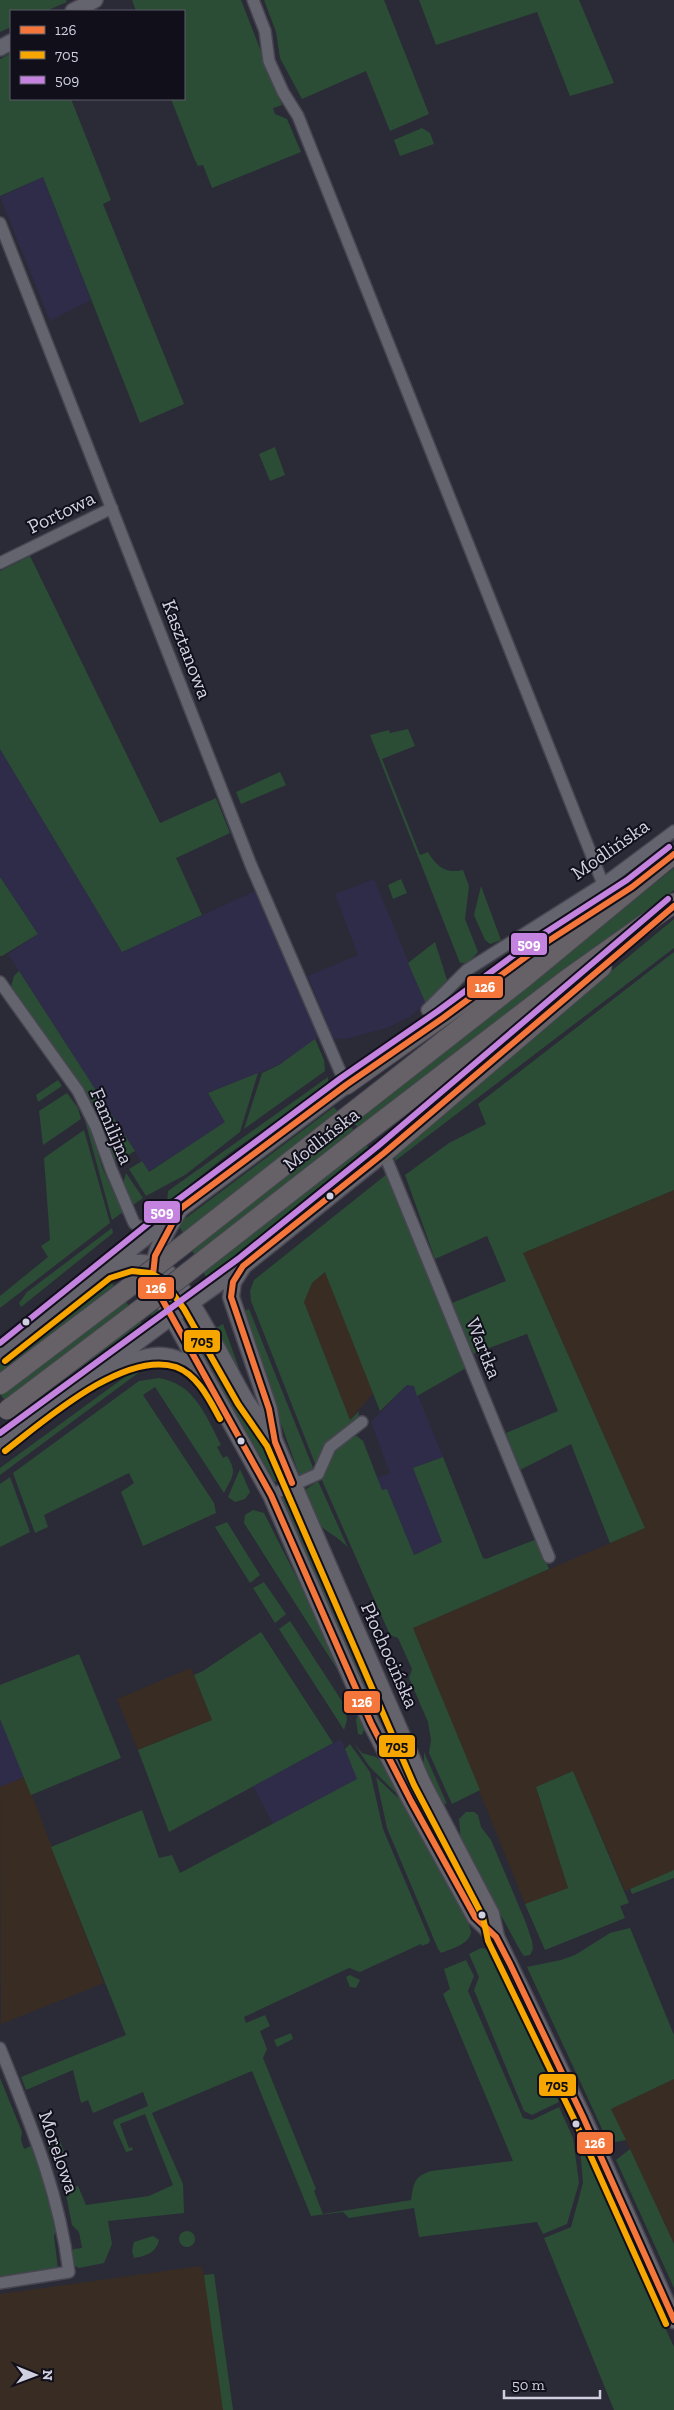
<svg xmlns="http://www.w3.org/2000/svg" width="674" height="2410" font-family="'Zilla Slab',serif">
<rect width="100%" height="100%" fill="#2b2a37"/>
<g fill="#2e2c48">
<polygon points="43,177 91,300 50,321 0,197"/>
<polygon points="0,749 122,952 255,891 314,1028 318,1038 279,1065 208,1093 226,1122 148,1172 8,954 38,934 0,877"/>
<polygon points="374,879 426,1004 409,1017 387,1028 345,1039 333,1038 308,976 358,955 335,894"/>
<polygon points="407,1385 414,1386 443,1457 414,1468 442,1542 414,1555 387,1489 382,1490 377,1478 390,1473 371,1422"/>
<polygon points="0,1719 25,1777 0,1787"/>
<polygon points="341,1739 358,1779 273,1824 253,1786"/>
</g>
<g fill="#392c23">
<polygon points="674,1190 674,1870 625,1891 573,1771 536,1788 568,1888 525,1904 413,1628 645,1528 523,1253"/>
<polygon points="326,1272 374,1392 350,1420 304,1302 312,1283"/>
<polygon points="191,1668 212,1720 138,1750 117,1699"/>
<polygon points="25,1777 104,1983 1,2024 0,1787"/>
<polygon points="674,2079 674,2244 611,2109"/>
<polygon points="201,2266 204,2275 214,2274 233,2410 0,2410 0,2294"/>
</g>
<g fill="#2b4d35">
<polygon points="0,0 66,0 67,2 46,11 11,11 11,27 0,32"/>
<polygon points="132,0 241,0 282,105 273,108 275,114 287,119 301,152 212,188 203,165 198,166 194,158 171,99 184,99 184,11 136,11"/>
<polygon points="264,0 384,0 429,114 390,131 366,71 302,99 280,58 276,32"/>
<polygon points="419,0 579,0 614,83 570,96 537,12 436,45"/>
<polygon points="11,53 11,99 71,99 111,200 103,204 184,404 140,423 43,177 0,196 0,59"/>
<polygon points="422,128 430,133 434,144 400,156 394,140"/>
<polygon points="275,447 285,475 270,481 259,454"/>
<polygon points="30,556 160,823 216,798 230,833 176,858 202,915 122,952 0,749 0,571"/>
<path d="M 408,729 L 415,746 L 382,759 L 420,855 L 428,852 C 436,866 445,874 463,870 L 469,886 L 465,919 L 478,952 L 468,963 L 460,963 L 370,735 L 389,730 L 390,733 Z"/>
<polygon points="280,772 286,785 241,804 236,792"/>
<polygon points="674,868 674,890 528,997 358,1128 353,1122"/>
<polygon points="0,877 38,934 2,956 0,956"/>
<polygon points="401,879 407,893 393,899 388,885"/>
<polygon points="481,886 501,940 490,944 485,940 474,915"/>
<polygon points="674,919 674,948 395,1161 394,1156 469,1089"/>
<polygon points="435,942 447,980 426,1004 408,963"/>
<polygon points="674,952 674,1190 523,1253 645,1528 610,1543 571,1444 520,1470 506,1433 558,1411 527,1334 473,1354 452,1303 506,1281 487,1236 435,1259 405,1175 449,1143 486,1124 478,1104"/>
<polygon points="19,971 135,1151 121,1159 110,1158 94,1106 86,1092 11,987 14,976"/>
<polygon points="315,1039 324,1060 325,1071 244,1129 262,1073 279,1065"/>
<polygon points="258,1073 240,1132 185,1175 146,1196 129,1169 142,1161 149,1172 225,1122 208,1093"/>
<polygon points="328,1077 328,1084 227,1155 167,1203 168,1191"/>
<polygon points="58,1080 62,1086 38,1102 36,1095"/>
<polygon points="67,1093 78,1108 81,1119 43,1145 39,1111"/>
<polygon points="81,1106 88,1118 102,1167 123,1212 112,1220"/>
<polygon points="334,1107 372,1152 249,1252 207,1279 178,1224"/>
<polygon points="84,1130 110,1223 0,1308 0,1296 48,1257 41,1246 50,1240 44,1158"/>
<polygon points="126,1173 143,1198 133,1205 123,1184"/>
<polygon points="387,1174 466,1368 417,1396 414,1386 407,1385 380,1411 325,1272 312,1283 304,1302 350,1420 359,1411 358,1420 325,1443 316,1466 251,1301 250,1291 254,1280"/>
<polygon points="112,1228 113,1233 21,1307 19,1303 27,1292"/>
<polygon points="127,1273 137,1276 161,1310 161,1313 154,1319 119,1274"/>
<polygon points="108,1278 144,1326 0,1433 0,1428 16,1415 0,1394 0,1363"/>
<polygon points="249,1309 314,1470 302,1475 299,1474 241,1312"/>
<polygon points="223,1324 239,1368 238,1370 214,1329"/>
<polygon points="202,1336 279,1476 276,1482 274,1481 195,1341"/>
<polygon points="148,1364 149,1365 0,1475 0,1468 133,1371"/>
<path d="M 159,1378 C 195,1384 206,1416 221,1445 L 217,1447 L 223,1458 L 227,1456 C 238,1473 232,1476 224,1493 L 155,1387 L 143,1395 L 214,1503 L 216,1513 L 143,1546 L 121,1492 L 134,1483 L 129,1473 L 44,1515 L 48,1527 L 35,1533 L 13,1473 L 139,1381 Z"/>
<path d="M 357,1436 L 363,1441 L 382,1490 L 387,1489 L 414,1555 L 442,1542 L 413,1468 L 443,1457 L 483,1558 L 486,1559 L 537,1539 L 549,1569 L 413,1628 L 480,1790 L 452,1804 L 429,1753 L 431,1740 L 428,1722 L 409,1678 L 412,1669 L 398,1638 L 390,1635 L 321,1478 C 330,1463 336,1437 357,1436 Z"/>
<polygon points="240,1469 250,1492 245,1499 235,1502 228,1497"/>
<polygon points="10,1477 30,1532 0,1547 0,1484"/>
<path d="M 318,1481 L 348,1548 C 340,1538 331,1535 322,1527 C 313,1519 309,1502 305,1490 Z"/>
<polygon points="287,1497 291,1500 418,1792 415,1793 375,1714 281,1498"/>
<polygon points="253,1510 264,1513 307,1598 340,1669 337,1669 244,1523 245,1515"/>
<polygon points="227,1522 260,1575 250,1583 215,1527"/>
<polygon points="264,1582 286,1614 275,1623 253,1588"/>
<polygon points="290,1621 345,1706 347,1720 344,1730 279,1629"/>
<polygon points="261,1632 333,1743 169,1832 138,1750 212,1720 194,1675 203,1671"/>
<polygon points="79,1654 121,1758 31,1795 0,1719 0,1685"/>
<polygon points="359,1712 365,1727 362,1735 358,1734 356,1720"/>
<path d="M 353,1742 L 362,1753 L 376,1757 L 386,1766 C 397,1787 472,1920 471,1932 C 470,1944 451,1949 441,1953 L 438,1949 L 387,1828 L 376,1777 L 398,1798 L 396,1793 L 369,1766 Z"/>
<path d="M 350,1744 L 370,1772 L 383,1829 L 430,1940 L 429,1943 L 422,1946 L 421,1944 L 360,1972 L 349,1968 L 244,2017 L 246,2023 L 265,2015 L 270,2026 L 260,2031 L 267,2049 L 263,2058 L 316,2189 L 314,2191 L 323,2214 L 411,2200 C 414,2182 414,2177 431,2171 L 513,2161 L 443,1994 L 450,1989 L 444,1969 L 466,1960 L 474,1976 L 468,1991 L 523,2118 L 532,2120 L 559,2107 L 573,2138 L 579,2183 L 567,2224 L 543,2234 L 537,2222 L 419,2237 L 414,2208 L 349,2218 L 343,2212 L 311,2216 L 252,2071 L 152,2113 L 183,2184 L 184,2213 L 108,2221 L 112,2244 L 104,2263 L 79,2268 L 75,2266 L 71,2253 L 74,2249 L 82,2248 L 79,2232 L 72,2225 L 65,2190 L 78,2186 L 86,2205 L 149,2196 L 173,2185 L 145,2114 L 120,2124 L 129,2148 L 132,2147 L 133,2150 L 126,2152 L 113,2123 L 114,2120 L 148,2106 L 143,2092 L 93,2113 L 88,2100 L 81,2103 L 73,2070 L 26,2090 L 21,2077 L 126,2035 L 51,1847 L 142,1810 L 159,1858 L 172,1855 L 180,1873 L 357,1779 L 345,1749 Z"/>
<polygon points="424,1752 447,1804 441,1803 424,1767"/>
<polygon points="573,1771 629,1903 620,1906 625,1918 545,1950 525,1904 568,1888 536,1787"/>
<polygon points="466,1812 474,1812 478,1815 481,1827 491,1840 526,1923 532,1941 533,1949 530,1955 524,1956 521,1952 461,1842 459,1819"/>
<polygon points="674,1870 674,1878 632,1894 630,1889"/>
<polygon points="630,1928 674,2035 674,2079 611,2109 626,2140 616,2142 608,2141 603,2131 527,1967 561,1960 575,1955 610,1933"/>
<polygon points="481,1948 490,1949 559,2102 532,2115 524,2111 474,1990 479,1977 469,1954"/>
<polygon points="350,1975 360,1980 356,1988 350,1987 346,1977"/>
<polygon points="291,2033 293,2039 277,2047 274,2040"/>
<polygon points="0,2078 22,2132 21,2140 24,2149 31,2146 48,2194 56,2230 54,2236 58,2269 0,2277"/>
<polygon points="59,2138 65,2154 52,2157 48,2145"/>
<polygon points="582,2147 674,2347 674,2410 614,2410 544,2238 571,2227 583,2183 580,2148"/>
<polygon points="630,2149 674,2244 674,2288 616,2160"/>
<circle cx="187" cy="2239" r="8"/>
<path d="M 153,2236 L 159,2240 C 156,2253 146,2256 134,2258 L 132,2251 L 134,2242 Z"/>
<polygon points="214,2274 233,2410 223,2410 204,2275"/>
</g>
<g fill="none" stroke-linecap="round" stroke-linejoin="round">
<defs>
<g id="minor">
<polyline points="253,0 265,31 269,61 283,92 298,116 603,884"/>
<polyline points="0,223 251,865 346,1085"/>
<polyline points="0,563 112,508"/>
<polyline points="0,982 78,1091 96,1127 111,1169 134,1223 140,1228 158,1219"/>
<polyline points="427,1010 467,970 603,884 674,831"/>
<polyline points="384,1153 549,1557"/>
<polyline points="271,1495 318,1474 330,1447 362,1422"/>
<path d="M 0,2048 C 30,2123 59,2191 69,2272 L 0,2283"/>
</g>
<g id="tertiary">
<polyline points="73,11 95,0"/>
<polyline points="0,48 11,42"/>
</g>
<g id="secondary">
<path d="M 180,1209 C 164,1235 147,1259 157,1290 L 271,1495 L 371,1723 L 411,1801 L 475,1917 L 496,1937"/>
<polyline points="242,1268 233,1282 231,1297 269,1409 274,1440"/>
<path d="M 106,1270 C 126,1264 142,1258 161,1268 C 186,1281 229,1373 246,1401 C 255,1415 266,1428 275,1442 L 422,1782 L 491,1914 L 496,1937 L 583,2117 L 674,2320"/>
<polyline points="0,1354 180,1209 346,1085"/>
<path d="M 108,1371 C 146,1355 171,1344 203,1378"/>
<polyline points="0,1444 172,1316 243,1266 384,1153"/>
</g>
<g id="primary">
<polyline points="346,1085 570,926"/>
<polyline points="345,1118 524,978 674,854"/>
<polyline points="361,1137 567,979 674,903"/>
<polyline points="384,1153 602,967"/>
</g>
</defs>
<use href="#minor" stroke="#464550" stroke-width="14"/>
<use href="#tertiary" stroke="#464550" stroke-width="18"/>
<use href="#secondary" stroke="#464550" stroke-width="19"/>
<use href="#primary" stroke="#464550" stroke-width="21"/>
<use href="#minor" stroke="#64646e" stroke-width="11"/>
<use href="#tertiary" stroke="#64646e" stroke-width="15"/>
<use href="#secondary" stroke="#64626a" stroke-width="16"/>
<use href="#primary" stroke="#656167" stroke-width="19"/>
<defs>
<g id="primary-bridge">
<polyline points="0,1385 136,1282 345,1118"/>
<polyline points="7,1410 151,1301 361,1137"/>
</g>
</defs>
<use href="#primary-bridge" stroke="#464550" stroke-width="21" stroke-linecap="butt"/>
<use href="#primary-bridge" stroke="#656167" stroke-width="19"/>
<defs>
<g id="bus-1">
<polyline points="674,854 632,887 542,945 443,1018 346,1085 180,1209 155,1256 153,1275 157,1290 271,1495 371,1723 411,1801 475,1917 496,1937 510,1964 583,2117 674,2320"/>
<polyline points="292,1483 275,1442 269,1409 231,1297 233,1282 243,1266 384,1153 674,906"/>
</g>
<g id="bus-2">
<polyline points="5,1361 110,1278 132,1271 150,1273 163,1280 184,1309 238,1404 267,1446 414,1785 483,1917 488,1941 575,2121 666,2324"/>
<path d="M 5,1451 C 44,1421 124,1350 176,1367 C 198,1375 210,1401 220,1419"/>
</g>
<g id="bus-3">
<polyline points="0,1343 175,1202 341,1078 438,1011 537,938 627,880 669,847"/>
<polyline points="0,1433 238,1259 378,1146 668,899"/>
</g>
</defs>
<use href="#bus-1" stroke="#100f1a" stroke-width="10"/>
<use href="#bus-2" stroke="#100f1a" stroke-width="10"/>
<use href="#bus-3" stroke="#100f1a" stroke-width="10"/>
<use href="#bus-1" stroke="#f5763a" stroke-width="6"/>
<use href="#bus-2" stroke="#f7a600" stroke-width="6"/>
<use href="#bus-3" stroke="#c483df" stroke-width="6"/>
</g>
<g fill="#d1d0e0" stroke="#100f1a" stroke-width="2">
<circle cx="330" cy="1196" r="4.5"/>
<circle cx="26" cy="1322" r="4.5"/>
<circle cx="241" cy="1441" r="4.5"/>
<circle cx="482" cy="1915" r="4.5"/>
<circle cx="576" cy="2124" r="4.5"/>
</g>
<g text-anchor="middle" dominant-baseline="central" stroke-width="4" stroke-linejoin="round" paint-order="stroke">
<g font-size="20" fill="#d1d0e0" stroke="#100f1a">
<text transform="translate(61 512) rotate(-26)">Portowa</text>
<text transform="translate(187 649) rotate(69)">Kasztanowa</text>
<text transform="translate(610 849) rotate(-35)">Modlińska</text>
<text transform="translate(112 1126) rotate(67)">Familijna</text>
<text transform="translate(321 1139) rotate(-38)">Modlińska</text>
<text transform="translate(484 1348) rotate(68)">Wartka</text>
<text transform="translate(390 1655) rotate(66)">Płochocińska</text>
<text transform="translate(59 2152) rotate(71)">Morelowa</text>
</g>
</g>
<g stroke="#100f1a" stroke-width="2">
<rect x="510" y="932" width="38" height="24" rx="5" fill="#c483df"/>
<rect x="466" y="975" width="38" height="24" rx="5" fill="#f5763a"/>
<rect x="143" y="1200" width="38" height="24" rx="5" fill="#c483df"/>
<rect x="137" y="1276" width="38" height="24" rx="5" fill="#f5763a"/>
<rect x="183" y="1329" width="38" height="24" rx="5" fill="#f7a600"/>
<rect x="343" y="1690" width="38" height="24" rx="5" fill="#f5763a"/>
<rect x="378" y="1734" width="38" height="24" rx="5" fill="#f7a600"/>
<rect x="538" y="2073" width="39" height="24" rx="5" fill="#f7a600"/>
<rect x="576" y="2131" width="38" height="24" rx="5" fill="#f5763a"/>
</g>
<g font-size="14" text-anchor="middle" font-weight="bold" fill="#fff">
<text x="529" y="949">509</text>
<text x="485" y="992">126</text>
<text x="162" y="1217">509</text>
<text x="156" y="1293">126</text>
<text x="362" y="1707">126</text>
<text x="595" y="2148">126</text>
</g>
<g font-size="14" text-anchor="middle" font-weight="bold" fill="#111">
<text x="202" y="1346">705</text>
<text x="397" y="1751">705</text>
<text x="557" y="2090">705</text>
</g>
<rect x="10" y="10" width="175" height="90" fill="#100f1a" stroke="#5d5c69"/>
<rect x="20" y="26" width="25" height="8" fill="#f5763a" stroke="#5d5c69"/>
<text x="55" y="35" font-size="15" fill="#d1d0e0">126</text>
<rect x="20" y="51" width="25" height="8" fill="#f7a600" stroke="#5d5c69"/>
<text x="55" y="60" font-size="15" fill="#d1d0e0">705</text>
<rect x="20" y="76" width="25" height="8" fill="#c483df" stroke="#5d5c69"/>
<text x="55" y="85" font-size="15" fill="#d1d0e0">509</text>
<g transform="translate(35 2375) rotate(91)" stroke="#100f1a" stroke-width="4" paint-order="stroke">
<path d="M0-4L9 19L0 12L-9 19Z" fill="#d1d0e0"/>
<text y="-8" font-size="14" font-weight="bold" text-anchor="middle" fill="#d1d0e0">N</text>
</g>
<path d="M504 2390v8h96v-8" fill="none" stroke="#d1d0e0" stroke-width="2.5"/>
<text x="512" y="2390" font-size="15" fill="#d1d0e0" stroke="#100f1a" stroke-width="4" paint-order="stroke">50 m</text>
</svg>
